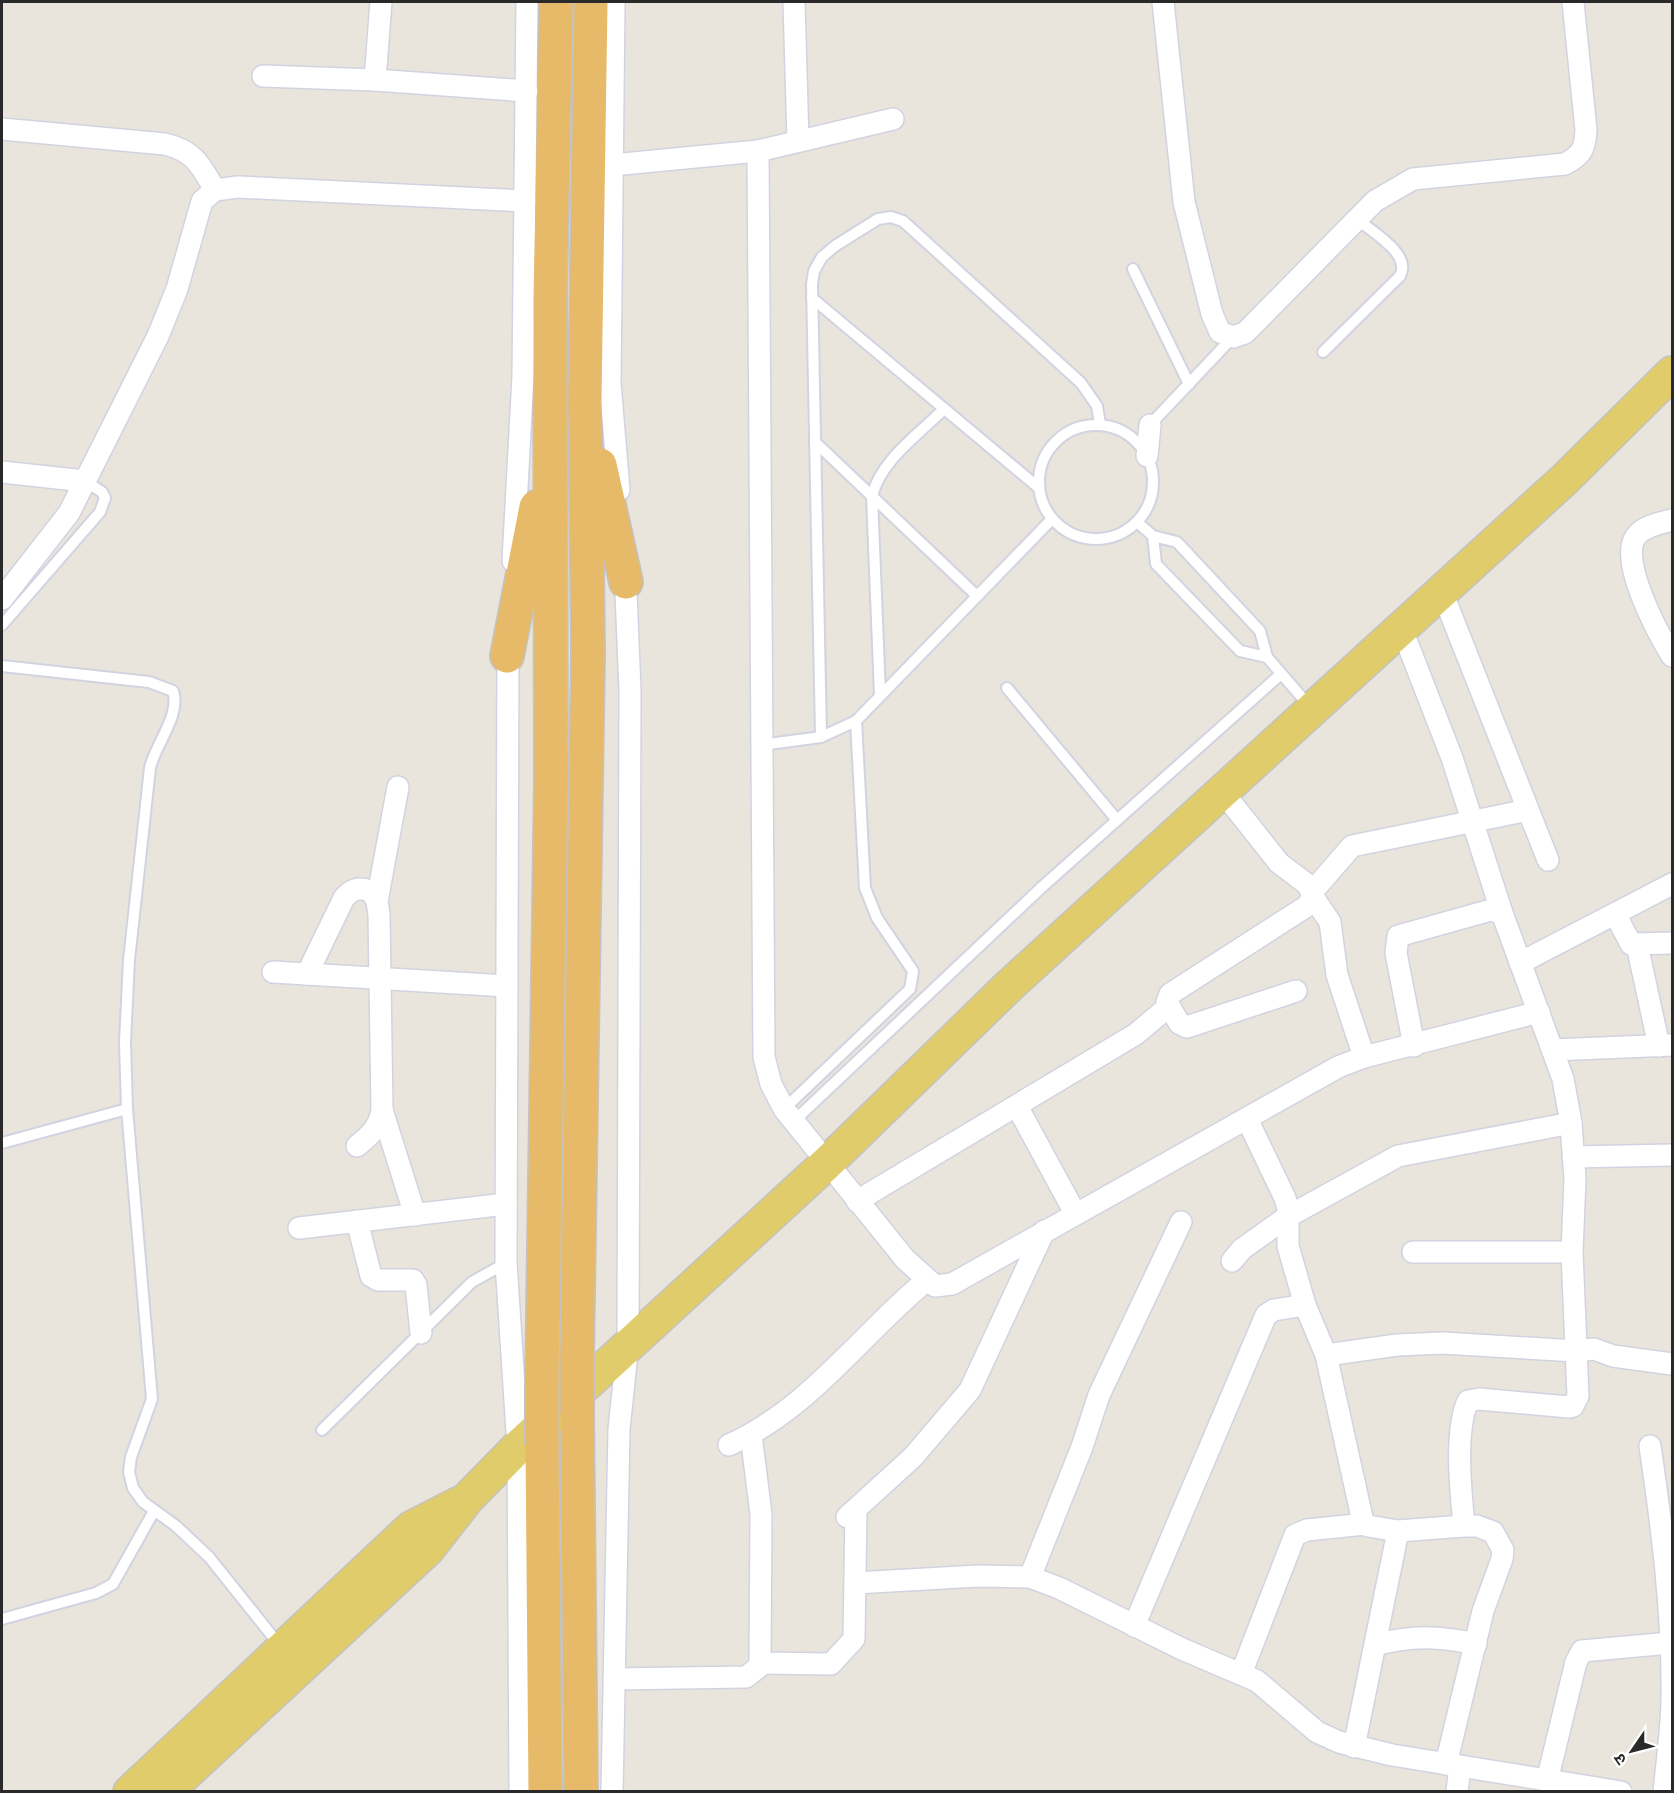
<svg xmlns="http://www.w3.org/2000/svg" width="1674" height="1793" font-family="Lato,'Noto Sans Devanagari',sans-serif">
<rect width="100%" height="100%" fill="#e9e5dc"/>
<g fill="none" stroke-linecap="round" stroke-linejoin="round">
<defs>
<g id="service">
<polyline points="1133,269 1189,384"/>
<polyline points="812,298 1039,488"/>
<path d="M 1323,352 L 1400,276 C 1412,254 1372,232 1357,219"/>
<circle cx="1096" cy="482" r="57"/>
<polyline points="1148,427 1233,337"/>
<polyline points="815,442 977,596"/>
<polyline points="1138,523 1153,536 1177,542 1260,631 1267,657 1311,708"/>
<polyline points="1153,536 1156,564 1240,651 1267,657"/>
<polyline points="2,625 100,512 105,498 102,492 85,481"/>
<path d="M 2,666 L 149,682 L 173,691 C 181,716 155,744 150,768 L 129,960 L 125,1042 L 127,1109 L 152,1399 L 131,1457 L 129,1472 L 133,1488 L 143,1502 L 176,1526 L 209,1557 L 281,1647"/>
<polyline points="1007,688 1117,820"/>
<path d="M 880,695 L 872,496 C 881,460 919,434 944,409"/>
<polyline points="821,737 812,284 814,271 822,257 835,246 878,219 891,217 903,221 1081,383 1097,406 1100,424"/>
<polyline points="761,745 821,737 856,721 1052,519"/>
<polyline points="784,1109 910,989 913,971 877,918 865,888 856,721"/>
<polyline points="793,1122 1042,887 1281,674"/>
<polyline points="2,1143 127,1109"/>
<polyline points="322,1430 472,1282 506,1263"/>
<polyline points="2,1619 96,1593 113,1584 154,1511"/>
</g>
<g id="minor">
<polyline points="614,2 610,383 619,490"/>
<polyline points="794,2 798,141"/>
<path d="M 1163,2 L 1184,202 L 1212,314 L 1220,332 L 1233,337 L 1245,333 L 1375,201 L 1413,179 L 1565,164 C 1582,155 1585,149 1586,130 L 1573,2"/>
<polyline points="263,76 375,80 527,91"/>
<polyline points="375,80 381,2"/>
<path d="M 2,129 L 165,144 C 196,152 200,165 215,190"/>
<polyline points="758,151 764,1057 771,1084 784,1109 905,1259 935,1286 952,1284 1338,1067 1364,1057 1539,1012"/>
<polyline points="612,165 758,151 893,119"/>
<polyline points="1147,456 1150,425"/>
<polyline points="2,472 85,481"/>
<path d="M 1672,520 C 1661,523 1647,525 1638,534 C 1615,555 1659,635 1672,656"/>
<polyline points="513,561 523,376 527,2"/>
<polyline points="1442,592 1548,860"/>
<polyline points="2,599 69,513 158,336 177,289 202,201 215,190 238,187 525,201"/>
<path d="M 1401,627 L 1452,758 L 1502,913 L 1563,1079 L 1571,1123 L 1575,1179 L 1572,1252 L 1578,1396 L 1573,1406 L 1569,1407 L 1479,1399 L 1468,1401 C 1454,1431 1461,1493 1464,1526"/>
<polyline points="508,644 506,1263 518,1447 520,1792"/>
<polyline points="1222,791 1279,863 1308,885 1313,897 1307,906 1170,994 1167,1002 1179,1023 1187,1027 1296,991"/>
<polyline points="1312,892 1352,846 1528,810"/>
<polyline points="1313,897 1330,922 1337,975 1364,1057"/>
<polyline points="377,901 398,787"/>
<polyline points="1615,914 1631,944 1672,943"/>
<polyline points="1637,945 1659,1046"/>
<polyline points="1520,963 1672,884"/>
<polyline points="273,972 507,986"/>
<path d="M 307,974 L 344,898 C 352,889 358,887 371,891 L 377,901 L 379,915 L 382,1110 C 379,1128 370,1135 357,1146"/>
<polyline points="1414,1046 1396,953 1398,936 1491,910 1502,913"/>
<polyline points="1553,1050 1672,1045"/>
<polyline points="1018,1108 1075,1213"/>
<polyline points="382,1110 415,1215"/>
<polyline points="1247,1119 1285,1198 1288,1209 1288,1246 1305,1305 1326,1355 1363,1522 1368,1526 1398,1531 1354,1747"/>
<polyline points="1573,1157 1672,1155"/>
<polyline points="857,1201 1136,1034 1168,1007"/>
<polyline points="357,1221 371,1276 378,1280 413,1280 416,1285 421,1333"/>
<polyline points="299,1228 506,1204"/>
<polyline points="1413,1252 1572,1252"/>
<polyline points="1232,1261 1242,1249 1287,1217 1398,1156 1571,1123"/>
<polyline points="1326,1355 1397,1345 1443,1343 1576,1351 1594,1349 1613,1356 1672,1364"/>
<polyline points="751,1435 761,1514 760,1663 831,1664 854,1639 856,1509"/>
<path d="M 729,1445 C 810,1409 861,1334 927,1280"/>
<path d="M 1650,1446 C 1662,1528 1673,1613 1672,1696 C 1672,1728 1667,1760 1664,1792"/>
<polyline points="847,1517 913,1457 970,1390 1044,1231"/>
<polyline points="1398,1531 1464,1526 1477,1526 1493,1532 1503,1550 1502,1559 1483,1611 1446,1764"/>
<polyline points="1030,1577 1082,1447 1099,1395 1181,1222"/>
<polyline points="855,1583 978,1576 1030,1577 1059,1588 1182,1649 1257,1681 1317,1732 1339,1742 1392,1755 1621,1792"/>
<polyline points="1134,1626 1266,1315 1274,1310 1305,1305"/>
<path d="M 1375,1645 C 1411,1635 1440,1636 1476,1644"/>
<polyline points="1241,1674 1295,1535 1307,1530 1365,1524"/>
<polyline points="614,1679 746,1677 764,1663"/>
<polyline points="1547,1781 1576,1662 1582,1651 1670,1643"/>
<polyline points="612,1792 619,1429 628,1344 630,690 625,569"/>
<polyline points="1457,1792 1460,1766"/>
</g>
<g id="primary">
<polyline points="130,1792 411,1528 458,1504"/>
<polyline points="166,1792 428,1549 467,1499 518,1447 826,1164 1010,985 1565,479 1672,373"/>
</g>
<g id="trunk">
<polyline points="600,465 626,582"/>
<polyline points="507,656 536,507"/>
<polyline points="577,1355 588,653 585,399 591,2"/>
<polyline points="542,1383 551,780 550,298 556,2"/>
<polyline points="577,1414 581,1792"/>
<polyline points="542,1445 545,1792"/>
</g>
</defs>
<use href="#service" stroke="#d2d3e0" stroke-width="14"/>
<use href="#minor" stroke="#d2d3e0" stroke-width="24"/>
<use href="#primary" stroke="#c3c3c3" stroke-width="36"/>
<use href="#trunk" stroke="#c3c3c3" stroke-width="36"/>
<use href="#service" stroke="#fff" stroke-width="10"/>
<use href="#minor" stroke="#fff" stroke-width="21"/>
<use href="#primary" stroke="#e0cc6a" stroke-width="33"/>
<use href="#trunk" stroke="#e6ba68" stroke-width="33"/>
<defs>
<g id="trunk-bridge">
<polyline points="577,1414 577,1355"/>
<polyline points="542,1445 542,1383"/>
</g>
</defs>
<use href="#trunk-bridge" stroke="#c3c3c3" stroke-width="36" stroke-linecap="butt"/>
<use href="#trunk-bridge" stroke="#e6ba68" stroke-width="33"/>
</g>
<rect width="1674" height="1793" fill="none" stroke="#292929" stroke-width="6"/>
<g transform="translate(1632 1751) rotate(235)" stroke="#ffffff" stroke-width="4.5" paint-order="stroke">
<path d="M0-4.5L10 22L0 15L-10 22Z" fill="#292929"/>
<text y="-9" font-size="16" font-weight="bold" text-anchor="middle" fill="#292929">उ</text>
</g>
</svg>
